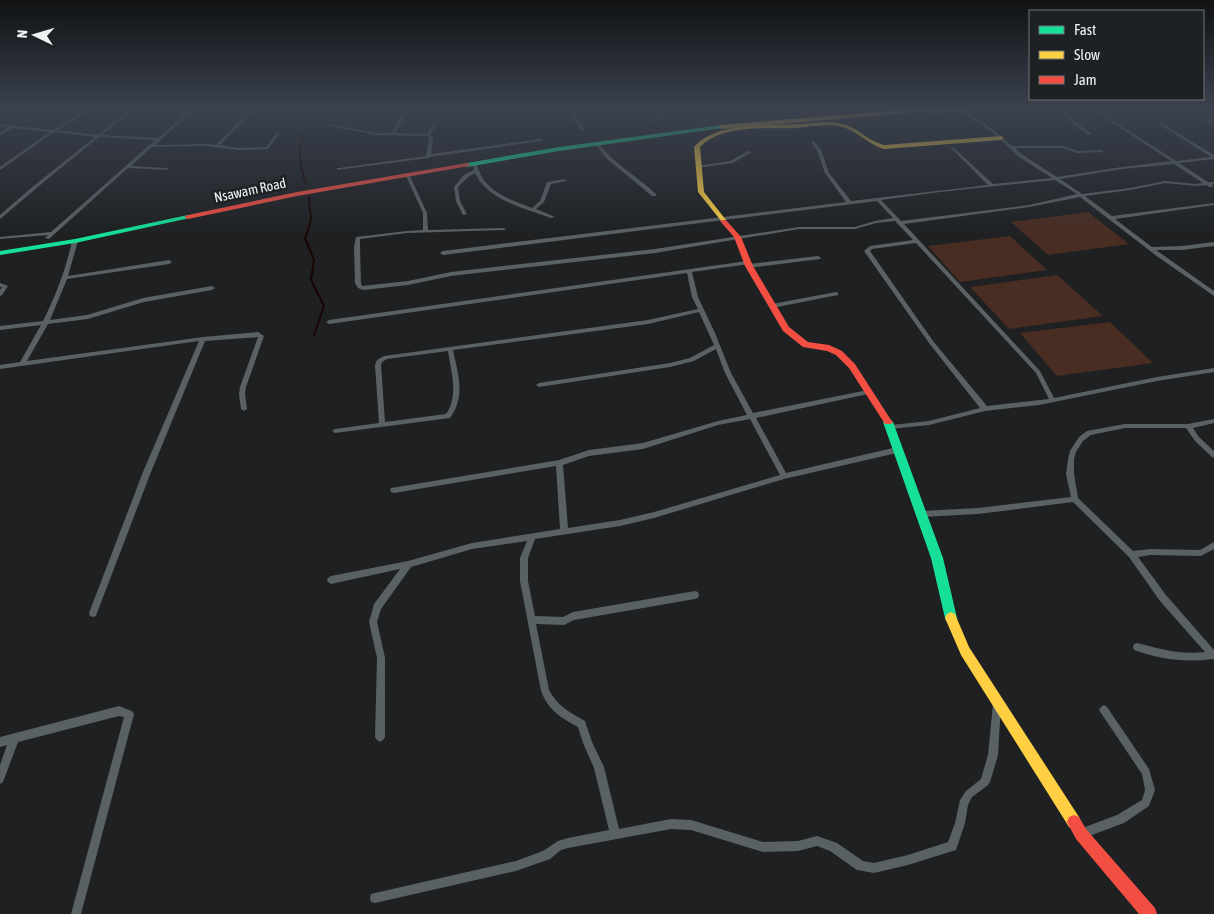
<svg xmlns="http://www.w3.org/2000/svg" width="1214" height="914" font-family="'Asap Condensed',sans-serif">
<rect width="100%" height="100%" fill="#1e2022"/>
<g fill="#492c22">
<polygon points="1088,212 1129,244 1048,255 1011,222"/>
<polygon points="1010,236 1047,270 960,282 928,246"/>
<polygon points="1057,275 1103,316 1009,329 970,287"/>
<polygon points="1110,322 1153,363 1057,376 1020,333"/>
</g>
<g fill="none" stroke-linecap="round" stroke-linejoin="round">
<g stroke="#190403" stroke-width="2">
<path d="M 306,184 C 295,152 299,137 316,108"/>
<path d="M 309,197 C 308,205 311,210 311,218 C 311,224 307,232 305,238 L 314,260 L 311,280 L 324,306 L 314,335"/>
</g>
<g fill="#5a6163" fill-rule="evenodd">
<polygon points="55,108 87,109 93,108 58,130 98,135 131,108 135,108 102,135 158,138 192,108 196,108 155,145 205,144 216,145 252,108 256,108 220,145 239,148 266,147 277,132 280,133 268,149 267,149 239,150 205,146 152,147 131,166 166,168 168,169 168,170 128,168 49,239 45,238 48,235 0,239 0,237 51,232 155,140 99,137 51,176 0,219 0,215 31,188 95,137 54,132 0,170 0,167 50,132 13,128 0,135 0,132 8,127 0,126 0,124 53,130 84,111 57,109"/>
<polygon points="406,108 410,108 395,133 427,134 434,122 436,122 437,123 430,135 433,138 431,154 541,139 543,140 541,141 430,157 428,158 337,170 337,168 339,168 426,156 429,138 427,136 376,135 327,125 329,124 376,133 391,133"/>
<polygon points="572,108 576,108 576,115 584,129 583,130 581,130 572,115"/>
<path d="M 960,108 L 993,129 L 1012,146 L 1063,146 L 1077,151 L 1102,150 L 1104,151 L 1102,152 L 1077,153 L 1063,148 L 1015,148 L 1023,155 L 1057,177 L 1122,167 L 1171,161 L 1090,108 L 1094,108 L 1176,161 L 1211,157 L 1160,125 L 1160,123 L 1162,123 L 1214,155 L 1214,159 L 1179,163 L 1208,182 L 1214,182 L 1214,184 L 1212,185 L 1213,186 L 1213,187 L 1209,187 L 1207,185 L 1196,186 L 1165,183 L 1130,190 L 1085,196 L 1112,216 L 1214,203 L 1214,205 L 1115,219 L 1152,247 L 1182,246 L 1214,242 L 1214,246 L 1182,250 L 1156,250 L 1214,291 L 1214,296 L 1158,257 L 1080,197 L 1029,207 L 904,224 L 1040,371 L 1054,398 L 1157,377 L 1214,368 L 1214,372 L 1157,381 L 1039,405 L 985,411 L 929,425 L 891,429 L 889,429 L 888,427 L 889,425 L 891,425 L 929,421 L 980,408 L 929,343 L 864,251 L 870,246 L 913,240 L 895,221 L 876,223 L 855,229 L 799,229 L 655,253 L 451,276 L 408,285 L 363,290 L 358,288 L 355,283 L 354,247 L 356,237 L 407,231 L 423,230 L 423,213 L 405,174 L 407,173 L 409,174 L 427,213 L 428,230 L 504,228 L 506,229 L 504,230 L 407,233 L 360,239 L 360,247 L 361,283 L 362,286 L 408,281 L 451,272 L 655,249 L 799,227 L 855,227 L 875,221 L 893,218 L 877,201 L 443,255 L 440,253 L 443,251 L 846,202 L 825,173 L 817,150 L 811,142 L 813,141 L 814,141 L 821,150 L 829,173 L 851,201 L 988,185 L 951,148 L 953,147 L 993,184 L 1052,178 L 1019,157 L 991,131 L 959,110 L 959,108 ZM 1174,164 L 1203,183 L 1196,184 L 1165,181 L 1130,188 L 1082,194 L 1060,179 L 1122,169 ZM 1055,180 L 1077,194 L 1029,205 L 901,221 L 881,200 L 940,192 ZM 916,243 L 1036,373 L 1049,399 L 987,406 L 933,341 L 870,251 L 872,249 Z"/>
<polygon points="1057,108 1061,108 1075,122 1091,133 1091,135 1089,135 1073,124"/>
<polygon points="662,117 664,118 663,119 651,121 649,120"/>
<polygon points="1206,118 1214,122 1214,125 1205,120 1204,119"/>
<path d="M 596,143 L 598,143 C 614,164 637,176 656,194 L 656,196 L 652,196 L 607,159 L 595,144 Z"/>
<polygon points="748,151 752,152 733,163 698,168 696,167 698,166 730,161"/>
<path d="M 472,162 L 476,162 C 478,168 480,175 484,180 C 495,195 516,202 532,208 L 540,201 L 547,182 L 566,179 L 566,181 L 551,184 L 544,202 L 536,209 L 555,217 L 551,218 C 525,208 488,201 475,173 L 468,177 L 458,187 L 460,201 L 467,214 L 463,215 L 456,201 L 454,187 L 464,175 L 474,170 Z"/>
<path d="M 75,239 L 78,241 L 68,276 L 169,260 L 172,262 L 169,264 L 67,279 L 50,320 L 87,315 L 143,298 L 212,286 L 215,288 L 212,290 L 144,302 L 88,319 L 48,324 L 27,361 L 203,337 L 258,332 L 264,336 L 246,387 L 245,394 L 247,409 L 244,411 L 241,409 L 239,394 L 240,387 L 258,337 L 205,341 L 151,472 L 97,613 L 96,616 L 93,617 L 90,616 L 89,613 L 143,472 L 199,341 L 0,369 L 0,365 L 20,362 L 41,325 L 0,330 L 0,326 L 43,321 C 56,295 66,269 72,241 Z"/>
<polygon points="818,256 821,258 820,259 749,268 746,266 749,264"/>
<path d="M 747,261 L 750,263 L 749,264 L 692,272 L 698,297 L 715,333 L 731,373 L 753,413 L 868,390 L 871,392 L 868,394 L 756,418 L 786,473 L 897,447 L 900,450 L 897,453 L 784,479 L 654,518 L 620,526 L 535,539 L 528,558 L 528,581 L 535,616 L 563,617 L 573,612 L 695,591 L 698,592 L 699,595 L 698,598 L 695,599 L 574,620 L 564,625 L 536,624 L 549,690 C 557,706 571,713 585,721 L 592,742 L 604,767 L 619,829 L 671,819 L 691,820 L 763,842 L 798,841 L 817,836 L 837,843 L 863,861 L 874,863 L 908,855 L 948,842 L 955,823 L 960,800 L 966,791 L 981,779 L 988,755 L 993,704 L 994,701 L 997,700 L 1000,701 L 1001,704 L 998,755 L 990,782 L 988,785 L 972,797 L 968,805 L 965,823 L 956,850 L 908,865 L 874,873 L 857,870 L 830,851 L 817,846 L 798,851 L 763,852 L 691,830 L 671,829 L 568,848 L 561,850 L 550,859 L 516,871 L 375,903 L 371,902 L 370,898 L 371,894 L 375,893 L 516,861 L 543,851 L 558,841 L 568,838 L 609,830 L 594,768 L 583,743 L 578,727 C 560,717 549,711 541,691 L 520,581 L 520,558 L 527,541 L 472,549 L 411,567 L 381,609 L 377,622 L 385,658 L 385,737 L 383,740 L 380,742 L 377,740 L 375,737 L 377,658 L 369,622 L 374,604 L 400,569 L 331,584 L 328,582 L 327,580 L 328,578 L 331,576 L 408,561 L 472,543 L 560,529 L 556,466 L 394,493 L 391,492 L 390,490 L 391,488 L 559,460 L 589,450 L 643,443 L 718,421 L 747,415 L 725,373 L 716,349 L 694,361 L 670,367 L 539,387 L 536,385 L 539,383 L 670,363 L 690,358 L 714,345 L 699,312 L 648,324 L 453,350 C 458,374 466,396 450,418 L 335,433 L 332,431 L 335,429 L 379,423 L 375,365 L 377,360 L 384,356 L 648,320 L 698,309 L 692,297 L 687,273 L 329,324 L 326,322 L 329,320 ZM 448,351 C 451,371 459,396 446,414 L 385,422 L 381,365 L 382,362 L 387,359 ZM 750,419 L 780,475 L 654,512 L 620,520 L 568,528 L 563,465 L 589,456 L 643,449 L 718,425 Z"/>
<polygon points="0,283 8,286 2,295 0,296 0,290 2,287 0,287"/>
<polygon points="836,292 838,293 838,295 772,308 769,306 772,304"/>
<path d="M 1214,419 L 1214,423 L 1193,428 L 1199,437 L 1214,451 L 1214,458 L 1212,457 L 1195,441 L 1186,428 L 1125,428 L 1091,435 L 1083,441 L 1076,452 L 1074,459 L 1074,474 L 1078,498 L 1133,551 L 1150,549 L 1200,550 L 1214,542 L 1214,549 L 1201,556 L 1150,555 L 1138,557 L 1166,595 L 1214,650 L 1214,660 L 1212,659 C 1185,663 1159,659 1134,650 L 1133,647 L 1134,644 L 1137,643 C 1160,649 1181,655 1205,652 L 1160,601 L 1129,557 L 1073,502 L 978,514 L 922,517 L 919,516 L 918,514 L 919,512 L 922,511 L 978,508 L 1071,497 L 1066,474 L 1068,459 L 1070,451 L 1079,437 L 1087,431 L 1125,424 L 1188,424 Z"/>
<polygon points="1104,705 1107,707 1149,769 1155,790 1149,806 1124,823 1081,839 1077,838 1076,834 1077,830 1117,815 1142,800 1145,790 1142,774 1101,713 1099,710 1101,707"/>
<polygon points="119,706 132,711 134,714 81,914 71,914 124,717 119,716 18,742 3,782 0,784 0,765 7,745 0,747 0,737"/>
</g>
<g fill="#16e098" fill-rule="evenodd">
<polygon points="721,125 723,126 723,128 559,151 467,167 464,165 467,163 559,147"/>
<polygon points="188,215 192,217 190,218 75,243 0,255 0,251 75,239"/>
<polygon points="888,418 893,422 943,558 957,618 955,622 951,624 947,622 945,618 931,558 883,422"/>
</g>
<g fill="#ffcf43" fill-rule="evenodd">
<polygon points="923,108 944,108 941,110 721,129 718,127 721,125"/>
<path d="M 826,122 C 858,122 860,138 884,145 L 1001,136 L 1004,138 L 1001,140 L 884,149 C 867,144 856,129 838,126 C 824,124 810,127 796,128 C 766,129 723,124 700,147 L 704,192 L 726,220 L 726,222 L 722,222 L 698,192 L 694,147 C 716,122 764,126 795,124 C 806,124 816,122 826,122 Z"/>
<polygon points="951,612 955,614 969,647 1079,817 1081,822 1079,827 1074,829 1069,827 961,655 945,618 947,614"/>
</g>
<g fill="#f24e42" fill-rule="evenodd">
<polygon points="956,108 983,108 980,110 933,113 930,111 933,109"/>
<polygon points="467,163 470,165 469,166 297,196 188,219 184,217 188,215 297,192"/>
<polygon points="722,220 726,220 741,237 753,266 789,327 808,342 829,345 842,351 855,364 891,420 893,422 891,424 885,424 849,368 836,355 827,351 803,347 783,331 745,266 734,237 720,221"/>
<polygon points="1074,815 1079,817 1086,829 1155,908 1157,914 1139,914 1076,839 1067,822 1069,817"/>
</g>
</g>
<linearGradient id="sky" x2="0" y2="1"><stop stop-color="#101213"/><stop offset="0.46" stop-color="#3b424f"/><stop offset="1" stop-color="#3b424f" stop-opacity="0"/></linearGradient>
<rect width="1214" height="236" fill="url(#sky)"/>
<g text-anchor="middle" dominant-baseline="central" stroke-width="5" stroke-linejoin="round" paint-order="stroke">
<g font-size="14" fill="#f0f3f4" stroke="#1d2123">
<text transform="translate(250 190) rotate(-12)">Nsawam Road</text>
</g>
</g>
<rect x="1029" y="10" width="175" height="90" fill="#1d2123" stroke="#717577"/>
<rect x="1039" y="26" width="25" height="8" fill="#16e098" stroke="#717577"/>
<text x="1074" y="35" font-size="15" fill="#f0f3f4">Fast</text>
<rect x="1039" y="51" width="25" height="8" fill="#ffcf43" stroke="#717577"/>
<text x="1074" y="60" font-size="15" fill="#f0f3f4">Slow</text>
<rect x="1039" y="76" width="25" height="8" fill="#f24e42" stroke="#717577"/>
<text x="1074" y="85" font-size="15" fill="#f0f3f4">Jam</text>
<g transform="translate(35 35) rotate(275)" stroke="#1d2123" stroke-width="4" paint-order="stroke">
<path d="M0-4L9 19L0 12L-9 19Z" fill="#f0f3f4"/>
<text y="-8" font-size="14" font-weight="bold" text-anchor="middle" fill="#f0f3f4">N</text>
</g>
</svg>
